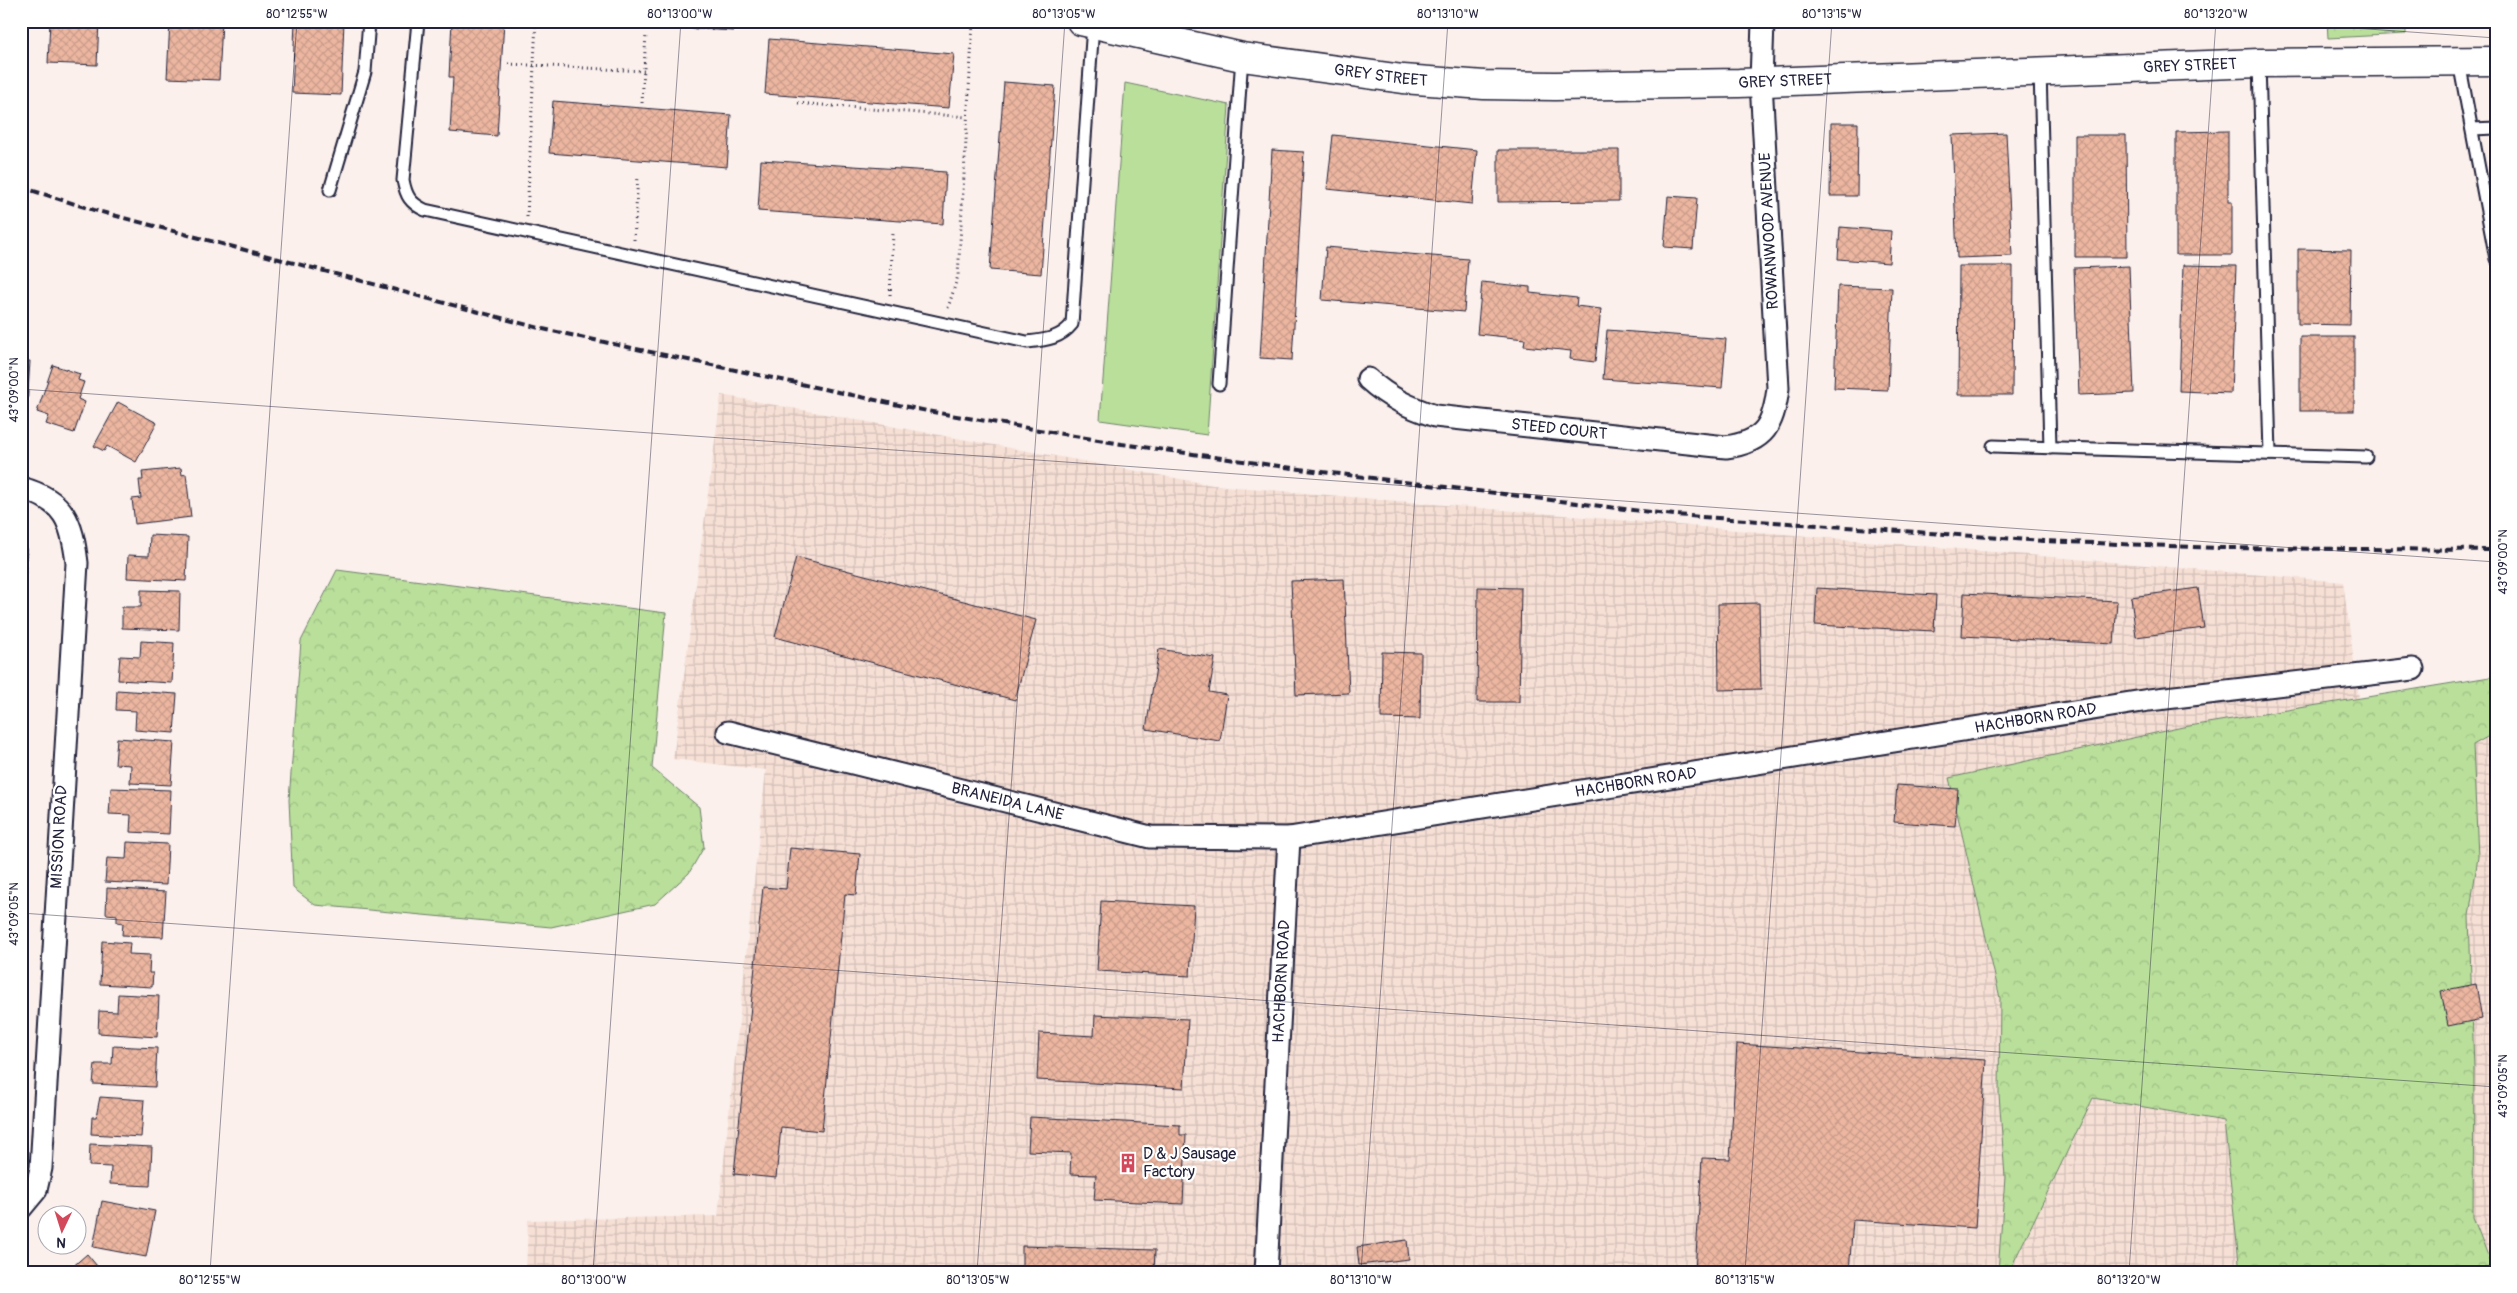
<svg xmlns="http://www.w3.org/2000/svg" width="2517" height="1293" font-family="Pangolin,sans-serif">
<defs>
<pattern id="industrial-grid" width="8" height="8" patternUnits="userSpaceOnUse" patternTransform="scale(1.25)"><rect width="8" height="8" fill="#f6dfd5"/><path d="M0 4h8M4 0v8" fill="none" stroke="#d3bfb8"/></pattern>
<pattern id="forest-crowns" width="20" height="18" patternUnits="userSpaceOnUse" patternTransform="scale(1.25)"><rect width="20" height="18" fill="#b9df9a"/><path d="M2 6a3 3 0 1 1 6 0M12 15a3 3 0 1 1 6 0" fill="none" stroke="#9fbf86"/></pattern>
<pattern id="building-cross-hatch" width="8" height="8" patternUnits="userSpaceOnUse" patternTransform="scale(1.25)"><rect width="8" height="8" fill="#ecb6a0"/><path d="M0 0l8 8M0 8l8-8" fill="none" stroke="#ca9c8b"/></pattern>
</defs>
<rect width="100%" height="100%" fill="#fbf0ec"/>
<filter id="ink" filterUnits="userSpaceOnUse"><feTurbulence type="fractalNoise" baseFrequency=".02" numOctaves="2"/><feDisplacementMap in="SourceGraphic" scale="10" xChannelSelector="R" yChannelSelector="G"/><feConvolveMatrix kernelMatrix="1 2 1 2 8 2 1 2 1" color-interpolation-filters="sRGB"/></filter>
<g filter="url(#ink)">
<g fill="url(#industrial-grid)">
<polygon points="721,395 1213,485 2343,582 2359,698 2183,727 1949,779 2000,998 1999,1094 2005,1177 1998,1272 526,1272 528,1220 718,1216 766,770 673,759"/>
<polygon points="2496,732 2496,1272 2470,1272 2492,1265 2473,1217 2474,1069 2469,916 2478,857 2473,745"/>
<polygon points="2093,1098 2224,1121 2240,1272 2009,1272"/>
</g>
<polygon fill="#b9df9a" stroke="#6e806a" points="1125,83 1229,105 1207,435 1100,420"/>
<g fill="url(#forest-crowns)" stroke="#6e806a">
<polygon points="2327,21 2406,21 2406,34 2328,38"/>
<polygon points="337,570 666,613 652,768 699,807 704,847 689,873 655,904 551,927 315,905 293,888 289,800 301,641"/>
<polygon points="2496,676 2496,732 2473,745 2478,857 2469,916 2474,1069 2473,1217 2492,1266 2470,1272 2240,1272 2224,1121 2093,1098 2009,1272 1998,1272 2005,1177 1999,1094 2000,998 1949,778 2183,727"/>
</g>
<g fill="url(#building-cross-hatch)" stroke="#22223b">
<polygon points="50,21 99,21 97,65 48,63"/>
<polygon points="170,21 222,21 219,80 167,78"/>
<polygon points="295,21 344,21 341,95 292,93"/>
<polygon points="452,21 504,21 497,136 450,132 453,77 449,77"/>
<polygon points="557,21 735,21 734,31"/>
<polygon points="769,39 954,54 949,108 765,94"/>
<polygon points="1004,82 1055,86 1041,274 990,270"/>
<polygon points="553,101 731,115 727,167 549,153"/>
<polygon points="1831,123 1858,123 1857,196 1830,196"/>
<polygon points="2228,131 2228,202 2232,202 2232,255 2176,255 2176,132"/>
<polygon points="2006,133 2012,256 1957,258 1952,135"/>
<polygon points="1333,135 1477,150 1472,204 1327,189"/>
<polygon points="2075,135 2126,135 2127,257 2075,257"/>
<polygon points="1272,150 1304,152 1292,360 1260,358"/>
<polygon points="1498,150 1619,150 1619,201 1498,202"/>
<polygon points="761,160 946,172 943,224 758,211"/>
<polygon points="1668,196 1697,198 1693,249 1664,247"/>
<polygon points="1840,227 1891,231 1889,263 1838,259"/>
<polygon points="1326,247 1468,259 1464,312 1322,300"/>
<polygon points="2298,249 2351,250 2350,325 2298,324"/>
<polygon points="2183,265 2236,266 2231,393 2179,391"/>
<polygon points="1959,266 2013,266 2012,395 1958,395"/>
<polygon points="2129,266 2134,393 2079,395 2074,268"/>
<polygon points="1482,282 1530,287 1530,293 1577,298 1576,306 1601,309 1595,362 1570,359 1571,351 1524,346 1525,339 1477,334"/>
<polygon points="1838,286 1892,288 1888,390 1834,388"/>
<polygon points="1607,330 1726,339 1722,388 1603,379"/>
<rect x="2300" y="337" width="54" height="74"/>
<polygon points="21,361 30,361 26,423 21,423"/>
<polygon points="53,365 80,374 78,380 84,382 78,399 85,402 74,433 46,424 49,416 37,412"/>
<polygon points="118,402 157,423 136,462 107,446 104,451 94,446"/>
<polygon points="181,468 182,475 186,474 191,517 135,524 132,499 141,498 139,480 143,480 142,472"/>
<polygon points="150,535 188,537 186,581 127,578 128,555 149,556"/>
<polygon points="21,549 27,549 24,602 21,601"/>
<polygon points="796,557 1036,620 1015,700 775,637"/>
<polygon points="1344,579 1349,693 1296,695 1291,581"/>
<polygon points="1478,587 1521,588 1519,702 1477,702"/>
<polygon points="1817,588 1936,595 1934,631 1815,625"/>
<polygon points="2198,588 2204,628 2136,637 2131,597"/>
<polygon points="141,590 180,591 179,630 122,628 122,607 141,607"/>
<polygon points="1964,593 2117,601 2114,644 1962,636"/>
<polygon points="1759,603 1761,689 1719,690 1718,604"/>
<polygon points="141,641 174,643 172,683 118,680 120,656 140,657"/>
<polygon points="1159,649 1215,658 1209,692 1227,695 1220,741 1146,729"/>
<polygon points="1382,652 1421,653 1420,719 1381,718"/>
<polygon points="117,690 177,694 174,733 135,730 136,711 116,710"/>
<polygon points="117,738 174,742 171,785 130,783 131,765 115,764"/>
<polygon points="1897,785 1958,789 1955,826 1894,822"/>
<polygon points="111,788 171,790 169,834 130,832 131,815 109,814"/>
<polygon points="127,842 168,844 166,885 105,882 107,858 126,859"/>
<polygon points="790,848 860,854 856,895 845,894 822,1131 781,1127 776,1178 734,1174 763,887 786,889"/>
<polygon points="107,888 166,892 163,937 122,935 123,923 117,922 117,915 106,914"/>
<polygon points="1101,901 1194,906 1190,976 1097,971"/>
<polygon points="102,941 130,943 129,954 150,955 149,973 153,973 152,987 100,984"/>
<polygon points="2476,984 2482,1019 2448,1026 2441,991"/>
<polygon points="118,994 159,996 157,1037 98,1033 99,1011 117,1012"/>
<polygon points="1095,1015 1188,1019 1184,1088 1037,1080 1039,1033 1094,1036"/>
<polygon points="1737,1044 1986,1060 1975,1228 1853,1220 1849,1272 1695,1272 1702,1158 1730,1159"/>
<polygon points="113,1046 157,1048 155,1087 93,1084 95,1064 112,1064"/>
<polygon points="100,1097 144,1100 141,1137 91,1134 92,1117 96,1117"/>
<polygon points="1030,1117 1180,1125 1180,1135 1186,1135 1183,1204 1094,1200 1096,1175 1070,1174 1071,1153 1028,1151"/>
<polygon points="90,1144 152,1147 150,1186 110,1184 111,1167 89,1166"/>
<polygon points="102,1201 155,1211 146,1257 93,1247"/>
<polygon points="1407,1240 1409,1259 1359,1265 1357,1247"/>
<polygon points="1022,1246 1155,1250 1154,1272 1022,1272"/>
<polygon points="87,1254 102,1272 59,1272 68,1264 70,1269"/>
</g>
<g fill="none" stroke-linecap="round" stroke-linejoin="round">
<defs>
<g id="lane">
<path d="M 418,21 L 403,180 C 406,196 410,203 425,210 L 1027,342 C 1045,340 1060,339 1072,324 L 1093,25"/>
<polyline points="2459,62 2496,259"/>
<polyline points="2259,63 2270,454"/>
<polyline points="2040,70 2050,448"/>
<polyline points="2472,129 2496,128"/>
<polyline points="330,190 365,72 369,21"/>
<polyline points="1219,384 1242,57"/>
<polyline points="1993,446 2366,457"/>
</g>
<g id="street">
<path id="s1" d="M 1368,379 C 1389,398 1409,407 1435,416 L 1726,447 C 1765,442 1774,424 1778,388 L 1761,82 L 1763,21"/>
<path d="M 21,488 C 65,500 72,522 77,563 L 41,1168 L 36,1190 L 21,1208"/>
<path id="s2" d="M 728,732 L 1150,837 L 1289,838 L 2149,700 L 2413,669"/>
<path id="s3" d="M 1266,1272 L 1289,838"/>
</g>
<g id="secondary">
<path id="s4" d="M 1081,21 L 1242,57 L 1403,79 L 1484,85 L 1555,86 L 1739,83 L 2259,63 L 2496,61"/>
</g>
</defs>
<use href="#lane" stroke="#22223b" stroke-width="15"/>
<use href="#street" stroke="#22223b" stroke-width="25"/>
<use href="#secondary" stroke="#22223b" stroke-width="31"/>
<g stroke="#22223b" stroke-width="3" stroke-dasharray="1 4" stroke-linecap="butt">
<polyline points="508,64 644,71"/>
<polyline points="642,103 646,34"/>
<polyline points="798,103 967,117"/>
<polyline points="527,217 536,21"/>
<polyline points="634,240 638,176"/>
<polyline points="890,295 893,233"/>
<polyline points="948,308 958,276 973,22"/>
</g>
<use href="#lane" stroke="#fff" stroke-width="11"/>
<use href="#street" stroke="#fff" stroke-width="21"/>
<use href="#secondary" stroke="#fff" stroke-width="28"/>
<polyline stroke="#22223b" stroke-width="4" stroke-dasharray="8 4" stroke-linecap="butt" points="21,187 94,210 543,329 927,411 1122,444 1307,470 1674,515 2044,541 2220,548 2496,550"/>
</g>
</g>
<path fill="none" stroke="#22223b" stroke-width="1" stroke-opacity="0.45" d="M 2254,21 L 2496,38M 21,389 L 2496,562M 21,913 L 2496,1087M 210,1272 L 297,21M 593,1272 L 681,21M 977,1272 L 1065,21M 1361,1272 L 1448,21M 1745,1272 L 1832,21M 2129,1272 L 2216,21"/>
<defs>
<symbol id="building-bare" viewBox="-9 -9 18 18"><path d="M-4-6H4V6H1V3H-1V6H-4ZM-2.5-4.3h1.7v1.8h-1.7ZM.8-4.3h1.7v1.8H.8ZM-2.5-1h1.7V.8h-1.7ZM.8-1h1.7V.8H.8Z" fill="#d1495b" stroke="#fff" stroke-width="2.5" paint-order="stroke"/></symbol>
</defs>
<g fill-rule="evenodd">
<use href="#building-bare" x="1114" y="1149" width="28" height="28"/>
</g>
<g text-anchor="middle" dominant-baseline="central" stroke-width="4.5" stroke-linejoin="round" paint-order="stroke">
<g font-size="16" fill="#22223b" stroke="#fff">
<text stroke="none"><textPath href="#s4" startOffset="1115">GREY STREET</textPath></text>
<text stroke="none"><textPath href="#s4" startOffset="305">GREY STREET</textPath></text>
<text stroke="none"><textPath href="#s4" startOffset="710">GREY STREET</textPath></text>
<text transform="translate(1769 231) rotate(-93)">ROWANWOOD AVENUE</text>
<text stroke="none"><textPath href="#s1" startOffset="202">STEED COURT</textPath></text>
<text stroke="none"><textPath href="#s2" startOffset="1330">HACHBORN ROAD</textPath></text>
<text stroke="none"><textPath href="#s2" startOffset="925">HACHBORN ROAD</textPath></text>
<text stroke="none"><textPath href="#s2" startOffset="288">BRANEIDA LANE</textPath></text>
<text transform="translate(59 837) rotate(-87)">MISSION ROAD</text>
<text stroke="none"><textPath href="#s3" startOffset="291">HACHBORN ROAD</textPath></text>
</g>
<g font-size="16" fill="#22223b" stroke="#fff" text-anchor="start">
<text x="1143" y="1154">D &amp; J Sausage<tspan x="1143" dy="18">Factory</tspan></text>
</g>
</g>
<rect width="2517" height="1293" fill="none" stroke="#fff" stroke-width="55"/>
<g transform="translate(62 1230) rotate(184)"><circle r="24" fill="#ffffff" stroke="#a7a7b1"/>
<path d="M0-4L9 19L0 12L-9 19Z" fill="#d1495b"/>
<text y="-8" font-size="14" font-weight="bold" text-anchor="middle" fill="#22223b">N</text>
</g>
<rect x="28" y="28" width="2462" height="1238" fill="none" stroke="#22223b" stroke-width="2"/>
<g font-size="12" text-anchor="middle" fill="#22223b">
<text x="297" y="18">80°12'55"W</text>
<text x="680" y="18">80°13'00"W</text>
<text x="1064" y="18">80°13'05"W</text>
<text x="1448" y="18">80°13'10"W</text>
<text x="1832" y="18">80°13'15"W</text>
<text x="2216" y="18">80°13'20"W</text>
<text transform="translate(14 390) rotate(-90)" y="4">43°09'00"N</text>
<text transform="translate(2503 562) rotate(-90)" y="4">43°09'00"N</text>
<text transform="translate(14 914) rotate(-90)" y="4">43°09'05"N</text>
<text transform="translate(2503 1086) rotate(-90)" y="4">43°09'05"N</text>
<text x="210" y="1284">80°12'55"W</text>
<text x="594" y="1284">80°13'00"W</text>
<text x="978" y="1284">80°13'05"W</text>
<text x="1361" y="1284">80°13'10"W</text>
<text x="1745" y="1284">80°13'15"W</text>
<text x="2129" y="1284">80°13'20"W</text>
</g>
</svg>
